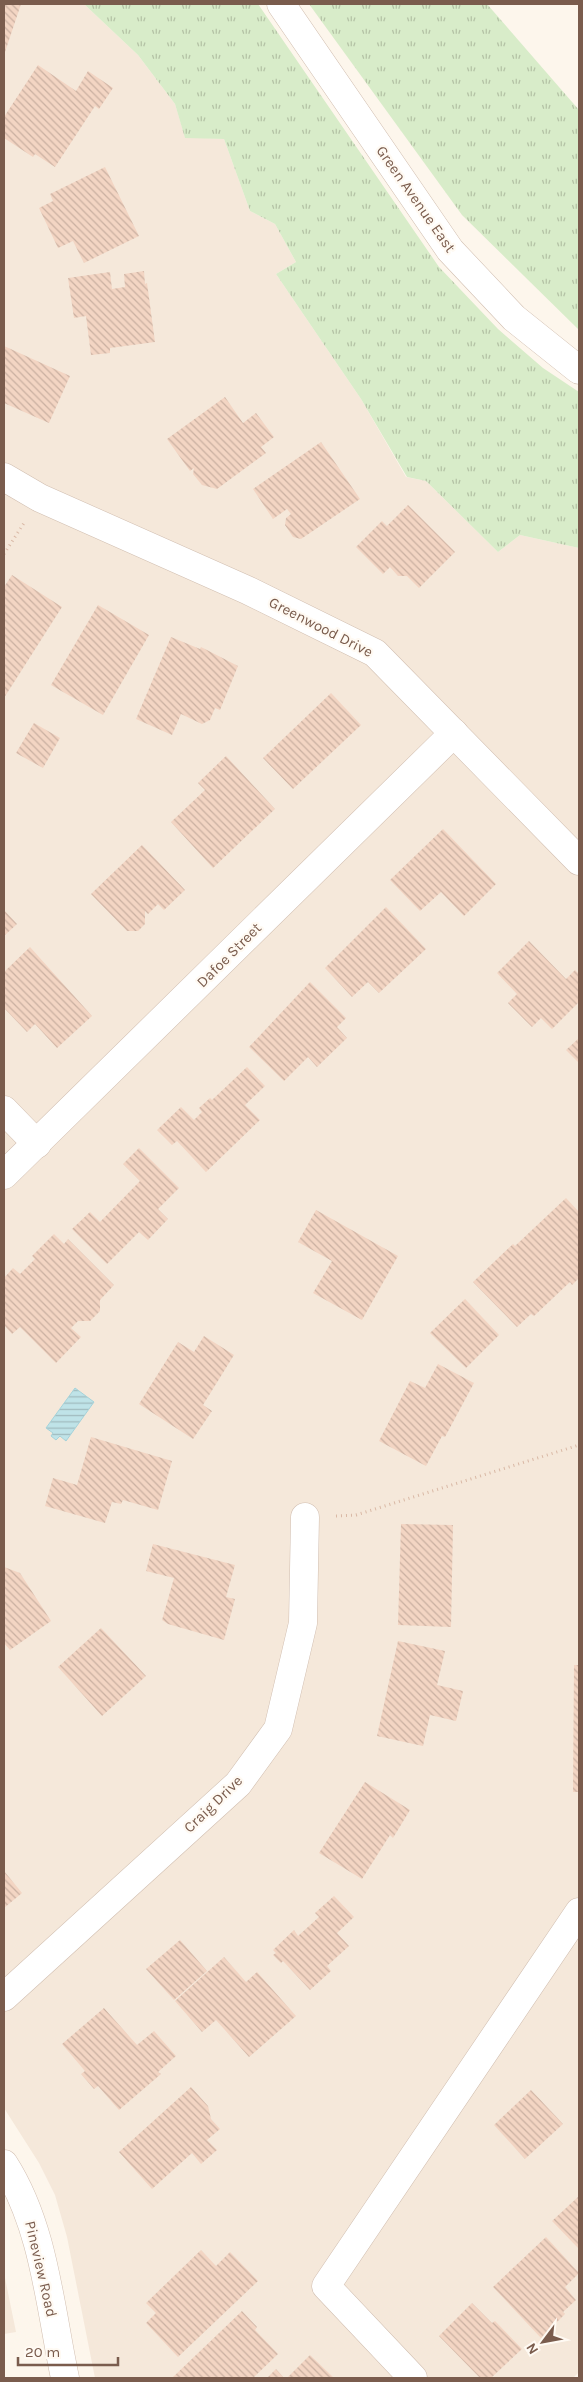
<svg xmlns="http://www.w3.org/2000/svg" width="583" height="2382" font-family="Karla,sans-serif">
<defs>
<pattern id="grass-tufts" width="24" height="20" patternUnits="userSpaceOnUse" patternTransform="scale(1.25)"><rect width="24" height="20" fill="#d8ecc9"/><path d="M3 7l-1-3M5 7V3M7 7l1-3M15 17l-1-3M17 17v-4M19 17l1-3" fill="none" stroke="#b4c2a5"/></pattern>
<pattern id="water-rules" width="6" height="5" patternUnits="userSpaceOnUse" patternTransform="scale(1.25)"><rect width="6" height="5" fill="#bfe3e8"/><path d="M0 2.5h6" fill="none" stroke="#a0bbbe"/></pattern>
<pattern id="building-back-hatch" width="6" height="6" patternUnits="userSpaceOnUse" patternTransform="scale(1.25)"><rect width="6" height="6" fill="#f3d5c3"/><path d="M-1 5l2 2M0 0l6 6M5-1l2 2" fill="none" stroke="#cab0a1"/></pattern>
</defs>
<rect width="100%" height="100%" fill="#fdf6ec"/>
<g fill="#f5e8da">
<polygon points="4,4 84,4 138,55 175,104 185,137 224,139 250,211 275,224 296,262 276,274 361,399 406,477 426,481 498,552 520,535 579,548 579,2372 573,2378 95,2378 67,2237 55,2195 39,2163 4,2108"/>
<polygon points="4,2273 16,2332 4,2334"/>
</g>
<g fill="url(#grass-tufts)">
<polygon points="84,4 258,4 439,267 498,329 543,368 579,392 579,548 520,535 498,552 426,481 407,477 361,399 276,274 296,262 275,224 250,211 224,139 185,138 175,104 138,55"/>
<polygon points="309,4 487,4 579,110 579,330 462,215"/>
</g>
<polygon fill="url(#water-rules)" stroke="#a5d3da" points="75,1388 94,1402 66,1441 60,1436 56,1440 51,1436 53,1433 46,1428"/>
<g fill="url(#building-back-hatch)">
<polygon points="4,4 21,4 4,55"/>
<polygon points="38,65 76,91 88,71 113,88 99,109 95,106 55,167 35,154 33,157 4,138 4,117"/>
<polygon points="105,167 139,236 84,263 73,241 58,248 39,208 53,201 50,194"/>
<polygon points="144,271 145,284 147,283 155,342 110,348 110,353 91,355 86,316 74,318 68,278 110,272 112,289 125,287 124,274"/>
<polygon points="4,346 70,376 49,423 4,403"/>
<polygon points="225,397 243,423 256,413 274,437 261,447 266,453 217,489 202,485 193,474 194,468 190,471 167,439"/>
<polygon points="321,442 360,499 301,539 293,537 285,525 286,518 291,514 287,509 273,519 253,489"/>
<polygon points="408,505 455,552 419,588 407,576 398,576 390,567 383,574 356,547 382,521 387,526"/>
<polygon points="12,575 62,607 4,698 4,587"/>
<polygon points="98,605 149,635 103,715 51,685"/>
<polygon points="171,637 200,649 201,647 238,666 220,710 215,708 210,720 202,724 181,714 172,735 136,719"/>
<polygon points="331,693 361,725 293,789 263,758"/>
<polygon points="34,723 60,738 43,768 16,753"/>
<polygon points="226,756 275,809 213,868 171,822 205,790 198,783"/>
<polygon points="443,829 496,884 464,916 441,892 420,911 390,880"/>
<polygon points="142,845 185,890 164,910 158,904 148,914 145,911 145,924 138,931 127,931 91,894"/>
<polygon points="386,907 426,949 379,993 368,982 352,997 325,968"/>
<polygon points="4,910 17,924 4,936"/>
<polygon points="529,941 566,979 575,970 579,974 579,1002 552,1029 541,1018 532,1027 508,1003 517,994 497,973"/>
<polygon points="30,947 92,1016 57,1048 35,1024 27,1032 4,1008 4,972"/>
<polygon points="310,982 346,1018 337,1027 347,1038 317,1067 308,1057 284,1081 249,1047"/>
<polygon points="579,1038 579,1063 566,1050"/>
<polygon points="247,1067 265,1086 245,1105 260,1120 206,1172 177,1141 172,1145 157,1130 181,1107 194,1120 202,1112 199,1108 210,1098 212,1100"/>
<polygon points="139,1148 179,1188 158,1209 168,1219 148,1240 139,1232 107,1264 72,1229 90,1212 100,1222 140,1181 123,1164"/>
<polygon points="566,1198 579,1212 579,1278 572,1285 570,1282 534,1316 531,1314 517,1327 473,1282 513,1244 515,1246"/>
<polygon points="316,1210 398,1256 362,1320 313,1293 332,1261 298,1242"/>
<polygon points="54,1234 64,1244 68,1239 114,1285 100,1300 100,1311 90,1321 78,1321 71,1328 81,1337 56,1363 20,1327 12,1334 4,1325 4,1278 13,1268 20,1274 35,1259 32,1256"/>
<polygon points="465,1299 499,1335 466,1368 430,1333"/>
<polygon points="204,1336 234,1355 203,1405 212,1411 193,1439 139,1404 178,1342 194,1352"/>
<polygon points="438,1364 474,1383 445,1437 442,1436 426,1466 379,1441 410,1381 425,1388"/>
<polygon points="91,1437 172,1461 158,1510 123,1500 121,1504 112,1502 105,1523 45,1506 53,1478 77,1485"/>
<polygon points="401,1524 453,1525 451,1627 398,1625"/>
<polygon points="153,1544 235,1565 226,1597 235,1599 224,1640 168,1624 162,1620 174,1578 146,1571"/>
<polygon points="4,1567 20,1573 51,1621 10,1650 4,1643"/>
<polygon points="101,1628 146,1676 102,1716 58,1667"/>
<polygon points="398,1641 445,1651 437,1685 463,1691 456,1721 430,1715 423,1746 377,1736"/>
<polygon points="574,1665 579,1665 579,1792 573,1792"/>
<polygon points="365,1782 410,1810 393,1838 390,1835 362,1879 319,1853"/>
<polygon points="4,1871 22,1893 4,1908"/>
<polygon points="334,1896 354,1917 337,1933 349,1946 327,1966 331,1971 310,1990 283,1961 281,1963 273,1955 276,1953 273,1950 294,1930 298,1936 319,1917 315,1913"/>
<polygon points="180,1940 207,1971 174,2000 146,1969"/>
<polygon points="224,1957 246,1982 257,1972 296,2016 249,2057 216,2020 202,2032 175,2001"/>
<polygon points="104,2008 137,2045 154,2031 176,2056 158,2072 161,2074 119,2110 98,2086 94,2089 81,2074 85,2071 62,2044"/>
<polygon points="191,2087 208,2106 211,2119 220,2129 207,2140 217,2150 201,2164 192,2153 152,2189 119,2152"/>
<polygon points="531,2090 563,2124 525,2159 494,2125"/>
<polygon points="579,2196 579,2249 552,2221"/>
<polygon points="546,2237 579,2273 565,2287 576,2300 563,2312 565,2314 541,2338 493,2287"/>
<polygon points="201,2250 216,2266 230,2252 258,2281 178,2357 146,2323 156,2313 146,2303"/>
<polygon points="472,2303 492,2323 495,2321 522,2349 491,2378 480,2378 439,2336"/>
<polygon points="242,2311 257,2327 255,2330 278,2354 253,2378 172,2378"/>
<polygon points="310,2355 334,2378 287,2378"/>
<polygon points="276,2369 284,2378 267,2378"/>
</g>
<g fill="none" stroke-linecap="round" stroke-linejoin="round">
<defs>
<g id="minor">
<polyline points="281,4 450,250 514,318 579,370"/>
<polyline points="4,477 40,498 247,590 375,653 579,861"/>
<polyline points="4,1110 37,1144"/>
<polyline points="4,1175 454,733"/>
<polyline points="4,1997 238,1784 278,1729 303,1623 305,1517"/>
<path d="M 4,2164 C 44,2226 50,2307 65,2378"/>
<polyline points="413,2378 326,2286 579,1912"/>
</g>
</defs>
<use href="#minor" stroke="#d1beb0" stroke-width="29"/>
<g stroke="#d9b8a5" stroke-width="3" stroke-dasharray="1 4" stroke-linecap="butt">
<polyline points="4,554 24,523"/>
<polyline points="336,1516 356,1515 579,1445"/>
</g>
<use href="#minor" stroke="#fff" stroke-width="28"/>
</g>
<g text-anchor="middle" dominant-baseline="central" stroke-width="4.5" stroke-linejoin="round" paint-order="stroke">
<g font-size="15" fill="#7a5c4d" stroke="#fffaf3">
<text transform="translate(416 199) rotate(55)">Green Avenue East</text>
<text transform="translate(321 627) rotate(27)">Greenwood Drive</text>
<text transform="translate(229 955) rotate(-45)">Dafoe Street</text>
<text transform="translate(213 1804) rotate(-44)">Craig Drive</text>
<text transform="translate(41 2269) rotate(77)">Pineview Road</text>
</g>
</g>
<rect width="583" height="2382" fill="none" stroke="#7a5c4d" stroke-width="10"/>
<g transform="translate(543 2342) rotate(238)" stroke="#fffaf3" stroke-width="4" paint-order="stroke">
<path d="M0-4L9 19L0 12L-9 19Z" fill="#7a5c4d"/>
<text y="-8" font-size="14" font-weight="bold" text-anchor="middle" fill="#7a5c4d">N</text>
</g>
<path d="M18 2357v8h100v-8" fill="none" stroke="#7a5c4d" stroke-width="2.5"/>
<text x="25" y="2357" font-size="15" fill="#7a5c4d" stroke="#fffaf3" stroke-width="4" paint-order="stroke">20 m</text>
</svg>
